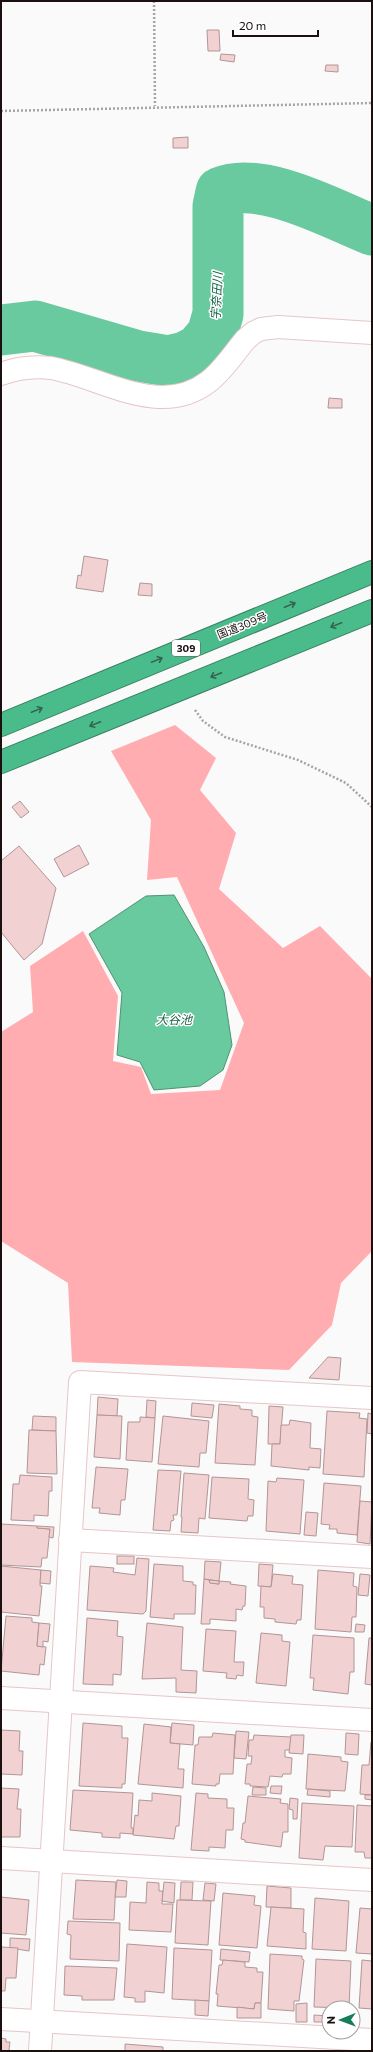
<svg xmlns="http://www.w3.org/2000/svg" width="373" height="2052" font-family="Commissioner,'Noto Sans JP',sans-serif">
<rect width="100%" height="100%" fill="#fafafa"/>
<polygon fill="#ffadb1" points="175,725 216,758 200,790 236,833 219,889 283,948 320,926 372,979 372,1251 341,1283 332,1325 289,1370 72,1362 68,1283 1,1241 1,1032 33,1012 30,966 83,931 118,996 113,1061 141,1067 151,1094 220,1090 244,1023 177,877 147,880 151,820 111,751"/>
<polygon fill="#68ca9e" stroke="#519273" points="174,895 204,947 224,992 232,1045 223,1070 200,1086 154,1090 140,1062 117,1055 122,993 89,934 146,896"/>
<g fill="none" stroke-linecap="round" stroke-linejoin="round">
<path stroke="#68ca9e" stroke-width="51" d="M 1,330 L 35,326 L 138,356 L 168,361 L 185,357 L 199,350 L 212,335 L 218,314 L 218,206 L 221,192 C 262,175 334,215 372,230"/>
</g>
<g fill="#f1d1d2" stroke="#b39596">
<polygon points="207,30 219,30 220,51 208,51"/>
<polygon points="221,54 235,55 234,62 220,60"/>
<polygon points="326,65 338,65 338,72 325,71"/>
<polygon points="188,137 188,148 173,148 173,138"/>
<polygon points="329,398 342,399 342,408 328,408"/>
<polygon points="84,556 108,560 103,592 76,588 78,575 81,576"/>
<polygon points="140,583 152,584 152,596 138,595"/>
<polygon points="20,801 29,812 21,818 12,807"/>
<polygon points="79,845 89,864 64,877 54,859"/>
<polygon points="19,846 56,888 42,944 24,960 1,932 1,861"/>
<polygon points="328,1357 341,1358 339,1380 309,1378"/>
<polygon points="98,1397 118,1399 117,1416 97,1415"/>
<polygon points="147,1400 156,1401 155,1418 146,1417"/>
<polygon points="192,1403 214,1405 212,1418 191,1416"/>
<polygon points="219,1404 240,1406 240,1409 252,1410 252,1416 258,1417 255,1465 215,1463"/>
<polygon points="269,1406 283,1407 280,1444 268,1444"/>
<polygon points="327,1411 360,1413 359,1418 367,1419 364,1477 323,1474"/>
<polygon points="368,1413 372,1414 372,1434 367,1433"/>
<polygon points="97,1415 122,1416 120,1459 94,1457"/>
<polygon points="33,1416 56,1417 56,1431 32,1430"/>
<polygon points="163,1416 209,1421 206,1453 200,1453 199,1467 158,1464"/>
<polygon points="140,1417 155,1418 152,1462 126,1460 128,1422 140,1422"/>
<polygon points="290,1420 311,1423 310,1448 321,1449 320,1468 309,1467 309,1470 271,1466 272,1444 280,1444 281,1425 289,1425"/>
<polygon points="29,1430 56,1431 57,1474 27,1473"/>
<polygon points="96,1467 128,1469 125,1500 121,1500 120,1515 99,1513 100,1508 92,1508"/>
<polygon points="158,1470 181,1471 177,1515 173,1515 174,1520 171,1521 170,1531 153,1530"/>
<polygon points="184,1473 209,1475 205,1519 199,1518 198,1533 181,1532 182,1517 181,1517"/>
<polygon points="20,1475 52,1477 52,1491 49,1491 48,1516 34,1515 34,1521 11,1520 13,1484 19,1484"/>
<polygon points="212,1477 249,1479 248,1499 254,1500 253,1516 248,1516 247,1521 209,1518"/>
<polygon points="277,1478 304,1480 300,1534 266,1531 268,1481 276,1482"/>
<polygon points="324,1483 361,1486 357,1535 337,1533 337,1529 329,1529 330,1525 321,1524"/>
<polygon points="360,1501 372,1502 370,1544 357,1542"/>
<polygon points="306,1512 318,1513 316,1536 304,1535"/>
<polygon points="1,1524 37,1526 37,1528 50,1529 47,1558 42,1558 41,1567 1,1565"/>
<polygon points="37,1526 54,1527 53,1538 49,1537 50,1529 37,1528"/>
<rect x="117" y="1556" width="17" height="8"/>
<polygon points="137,1558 149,1559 146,1611 143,1614 87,1610 90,1566 114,1568 113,1572 135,1575"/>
<polygon points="205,1561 221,1562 219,1581 204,1579"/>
<polygon points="154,1564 183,1566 183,1581 193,1582 193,1585 196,1585 195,1614 174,1614 174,1619 150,1617"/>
<polygon points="259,1564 273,1565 271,1587 258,1586"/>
<polygon points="1,1566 41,1570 40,1586 42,1586 39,1616 1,1612"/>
<polygon points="41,1570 51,1571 50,1584 40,1583"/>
<polygon points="318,1570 354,1573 353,1586 357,1587 356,1617 352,1617 351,1632 315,1629"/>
<polygon points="273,1574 293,1576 292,1584 303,1585 301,1620 297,1620 296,1624 275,1622 275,1619 264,1618 264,1607 260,1607 261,1586 271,1587"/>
<polygon points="360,1574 370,1575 368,1596 358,1595"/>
<polygon points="204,1579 209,1580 210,1583 219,1584 219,1581 231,1582 230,1584 246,1586 245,1606 243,1606 242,1610 236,1609 236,1621 210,1619 210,1624 201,1624"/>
<polygon points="209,1580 219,1581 219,1584 210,1583"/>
<polygon points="6,1616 32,1618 32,1622 39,1623 37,1646 46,1647 44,1665 40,1664 39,1675 1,1671"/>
<polygon points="87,1618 118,1621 117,1636 123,1637 121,1675 113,1674 113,1685 83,1684"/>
<polygon points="39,1623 50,1624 48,1642 43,1641 43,1647 37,1646"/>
<polygon points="147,1623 183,1627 181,1670 197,1671 196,1693 176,1692 176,1678 142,1679"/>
<polygon points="356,1624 365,1625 364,1632 355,1632"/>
<polygon points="206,1629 236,1631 234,1662 244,1662 243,1676 237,1675 236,1679 226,1678 227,1673 203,1671"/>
<polygon points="261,1633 282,1635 282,1641 290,1642 286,1686 256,1683"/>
<polygon points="313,1635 354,1638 354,1672 350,1672 348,1694 313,1690 314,1678 310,1678"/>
<polygon points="369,1638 372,1638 372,1685 365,1684"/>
<polygon points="83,1723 122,1726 122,1738 128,1738 125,1784 122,1784 122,1788 79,1786"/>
<polygon points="172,1723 194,1725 193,1745 170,1743"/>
<polygon points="144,1724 171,1727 170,1743 180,1744 178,1769 184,1769 183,1788 138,1784"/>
<polygon points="1,1730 20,1731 19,1751 23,1751 22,1775 1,1774"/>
<polygon points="236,1731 249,1732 246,1759 234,1758"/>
<polygon points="213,1733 235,1735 233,1774 220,1774 219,1784 216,1784 216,1786 192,1784 195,1745 198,1745 199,1737 212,1737"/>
<polygon points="346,1733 359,1734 358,1755 345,1754"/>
<polygon points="254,1735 291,1737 290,1750 285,1750 285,1757 292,1758 291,1774 283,1774 282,1777 270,1776 268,1787 250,1786 250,1784 245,1784 247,1764 251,1764 252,1756 248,1756 249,1740 253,1740"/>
<polygon points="291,1735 304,1735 303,1754 289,1753"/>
<polygon points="371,1742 372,1742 372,1795 360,1794 362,1765 369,1765"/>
<polygon points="308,1754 341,1757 341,1761 348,1762 345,1791 306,1789"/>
<polygon points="271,1786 282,1786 281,1794 270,1793"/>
<polygon points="253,1787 266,1788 266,1795 252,1795"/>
<polygon points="1,1788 19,1789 17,1809 21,1809 20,1837 1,1837"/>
<polygon points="308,1789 330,1791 330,1797 307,1795"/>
<polygon points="73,1790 133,1793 131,1828 133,1828 133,1834 120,1833 120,1838 102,1837 102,1833 70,1830"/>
<polygon points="152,1793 181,1796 179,1826 176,1826 174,1839 133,1835 135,1815 138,1816 139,1800 152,1801"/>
<polygon points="196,1793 208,1794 208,1798 227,1799 227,1808 234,1808 233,1830 226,1830 225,1848 209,1847 209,1851 191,1850"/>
<polygon points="365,1795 372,1795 372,1800 365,1799"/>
<polygon points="248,1796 281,1799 280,1803 288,1804 288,1832 283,1832 281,1847 245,1842 245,1840 241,1839 243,1823 245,1823"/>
<polygon points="290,1798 298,1799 297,1819 293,1819 293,1810 289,1809"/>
<polygon points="302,1803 354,1806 352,1847 325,1846 323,1860 299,1858"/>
<polygon points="357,1805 372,1806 372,1858 365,1858 364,1852 355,1852"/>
<polygon points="76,1880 116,1882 114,1920 73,1919"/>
<polygon points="117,1880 127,1881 126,1897 115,1897"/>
<polygon points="147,1882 159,1883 159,1891 163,1891 162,1904 173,1904 171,1932 129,1930 130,1902 146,1903"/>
<polygon points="164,1882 175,1883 174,1903 162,1901"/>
<polygon points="181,1882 193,1882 192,1900 180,1900"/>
<polygon points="205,1883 216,1884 214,1901 203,1900"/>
<polygon points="267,1886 291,1888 291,1908 266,1907"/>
<polygon points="223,1893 255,1896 254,1905 261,1906 257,1948 219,1945"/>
<polygon points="1,1897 29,1900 26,1935 1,1933"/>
<polygon points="315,1898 349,1901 346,1951 312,1949"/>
<polygon points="177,1900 211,1901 208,1945 175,1943"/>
<polygon points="271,1907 304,1909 303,1932 306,1933 306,1949 267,1946"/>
<polygon points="360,1908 372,1909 372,1954 356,1953"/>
<polygon points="68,1921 120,1923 119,1961 70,1959 71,1935 67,1934"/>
<polygon points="10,1938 30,1939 29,1951 10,1948"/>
<polygon points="127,1944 167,1947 164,1993 145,1991 145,2002 135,2002 135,1998 124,1997"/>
<polygon points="1,1947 18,1948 16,1978 6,1978 5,1991 1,1991"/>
<polygon points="174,1948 212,1950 209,2001 172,1999"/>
<polygon points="221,1949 250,1952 249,1962 220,1960"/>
<polygon points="270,1954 302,1956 302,1959 304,1960 299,2001 294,2001 294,2011 268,2009"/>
<polygon points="316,1959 351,1961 349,2008 314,2007"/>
<polygon points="223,1960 245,1962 245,1967 257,1968 257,1972 263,1972 261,2003 255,2003 254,2009 217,2006 218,1994 216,1994 219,1965 222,1965"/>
<polygon points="362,1960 372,1961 372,2009 359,2008"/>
<polygon points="65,1966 117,1968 114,2000 82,2000 82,1996 64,1995"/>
<polygon points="195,2000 209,2001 208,2016 195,2015"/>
<polygon points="255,2003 261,2003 261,2018 237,2018 237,2007 254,2009"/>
<polygon points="307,2003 307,2022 296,2022 296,2004"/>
<polygon points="314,2015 329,2016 329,2022 314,2022"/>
<polygon points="1,2038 6,2039 6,2042 10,2042 9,2050 12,2051 1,2051"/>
<polygon points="125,2044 163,2047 163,2051 125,2051"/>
</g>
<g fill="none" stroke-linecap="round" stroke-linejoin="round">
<defs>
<g id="street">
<path d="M 1,374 C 17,368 34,366 51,368 C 101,377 160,419 208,382 C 223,371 234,353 246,339 L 253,333 L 261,329 L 278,327 L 372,333"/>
<polyline points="70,1540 372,1557"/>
<polyline points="1,1698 372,1720"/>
<polyline points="1,1858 372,1880"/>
<polyline points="1,2019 372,2040"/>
<polyline points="40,2051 80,1382 372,1398"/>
</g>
<g id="highway">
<polyline points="1,725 372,572"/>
<polyline points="1,762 372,611"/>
</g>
</defs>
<use href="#street" stroke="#e6c6c7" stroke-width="24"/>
<use href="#highway" stroke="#398061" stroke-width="24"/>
<g stroke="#a6a3a3" stroke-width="2.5" stroke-dasharray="2 2" stroke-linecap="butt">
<polyline points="154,1 155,106"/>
<polyline points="1,111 372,103"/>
<polyline points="195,710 203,721 225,737 298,760 346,783 372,807"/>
</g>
<use href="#street" stroke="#fff" stroke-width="22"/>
<use href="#highway" stroke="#4abc8c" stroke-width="22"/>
</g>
<defs><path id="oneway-shaft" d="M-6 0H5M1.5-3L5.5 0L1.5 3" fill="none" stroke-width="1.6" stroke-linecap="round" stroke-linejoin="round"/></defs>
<g stroke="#32664e">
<use href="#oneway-shaft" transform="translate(290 605) rotate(-22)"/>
<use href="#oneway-shaft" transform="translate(336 625) rotate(158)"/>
<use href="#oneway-shaft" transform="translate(157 660) rotate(-22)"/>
<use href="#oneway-shaft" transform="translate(216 675) rotate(158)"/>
<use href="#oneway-shaft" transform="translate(37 710) rotate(-22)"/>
<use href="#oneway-shaft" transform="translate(95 724) rotate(158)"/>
</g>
<g text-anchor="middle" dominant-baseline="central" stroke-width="3" stroke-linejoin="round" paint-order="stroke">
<rect fill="#fff" stroke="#5f5858" stroke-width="1" x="172" y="640" width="28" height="16" rx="3"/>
<g font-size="10" font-weight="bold" fill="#1a1010">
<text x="186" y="648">309</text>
</g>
<g font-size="11" fill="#1a1010" stroke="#fff">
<text transform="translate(242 625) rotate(-22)">国道309号</text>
</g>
<g font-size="12" font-style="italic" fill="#196346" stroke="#fff">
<text transform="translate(216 296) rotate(-87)">宇奈田川</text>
<text x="174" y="1019">大谷池</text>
</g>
</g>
<rect width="373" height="2052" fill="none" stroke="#1a1010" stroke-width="4"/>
<g transform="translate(341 2020) rotate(269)"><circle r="19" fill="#ffffff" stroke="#a39f9f"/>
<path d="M0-3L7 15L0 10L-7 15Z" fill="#157d57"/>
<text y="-6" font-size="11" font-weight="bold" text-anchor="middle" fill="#1a1010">N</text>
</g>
<path d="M233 30v6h85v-6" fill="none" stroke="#1a1010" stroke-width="2"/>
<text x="239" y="30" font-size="12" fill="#1a1010" stroke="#ffffff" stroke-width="3" paint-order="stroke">20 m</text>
</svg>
